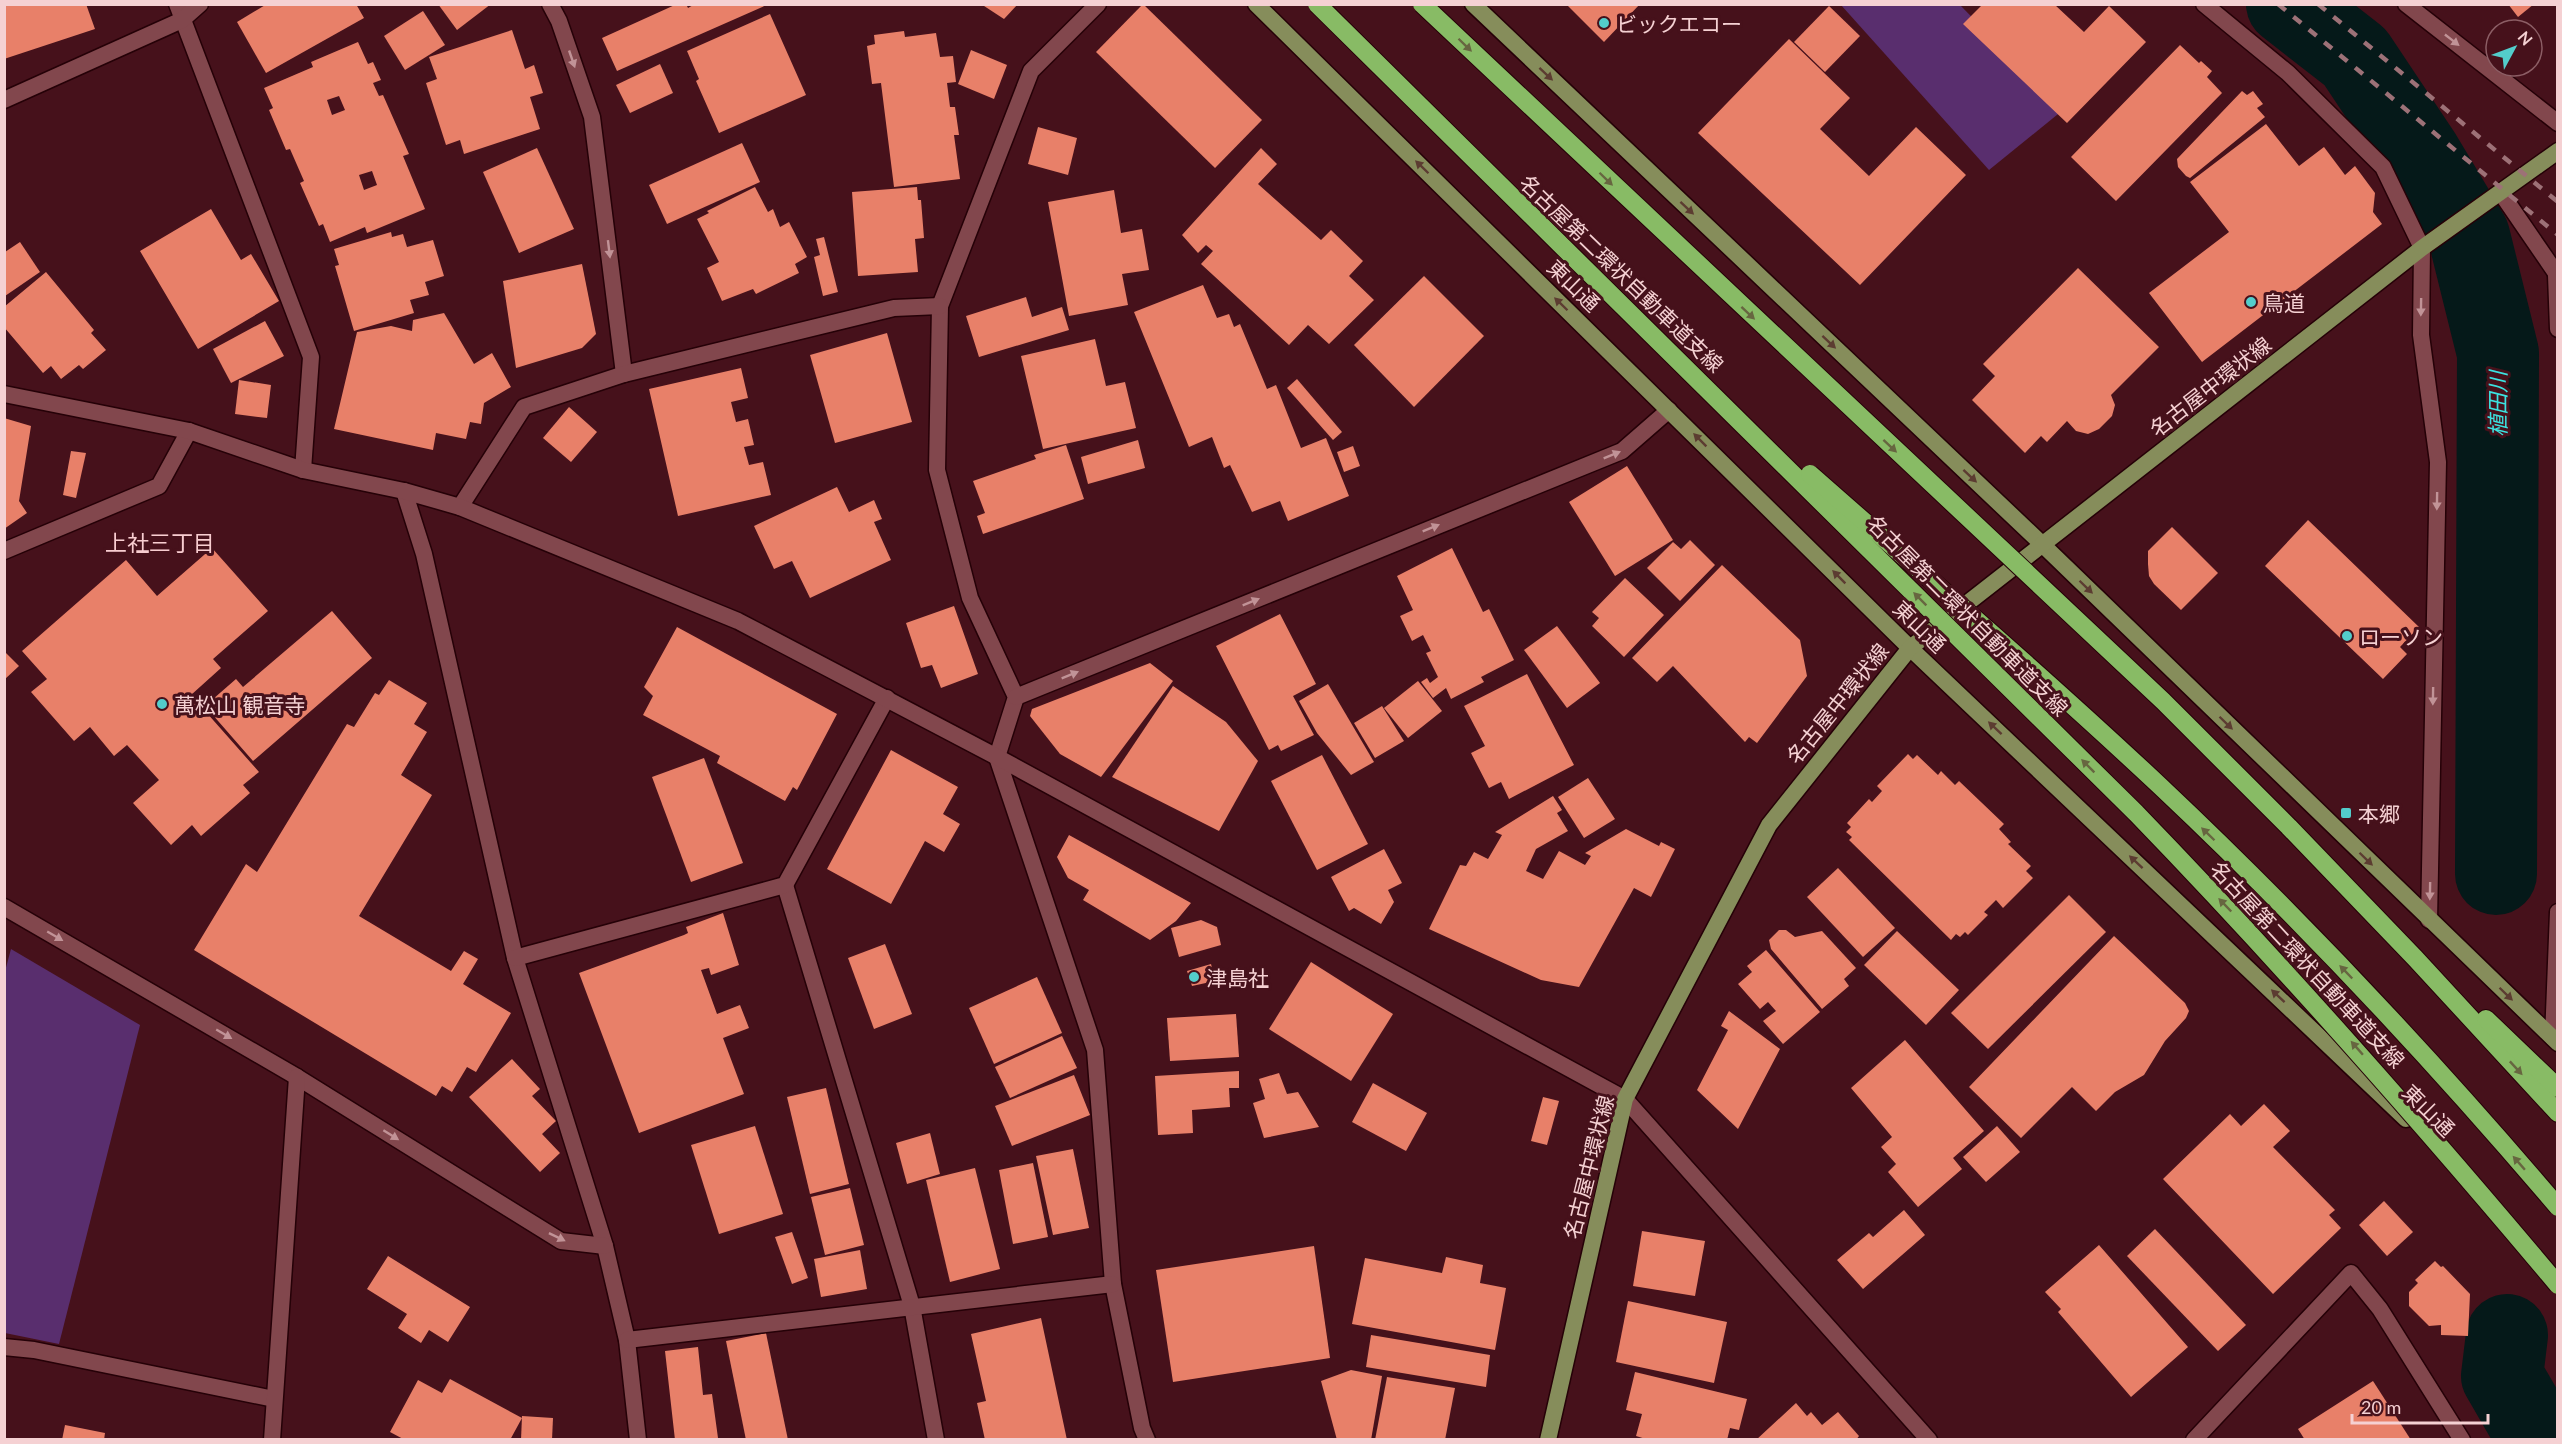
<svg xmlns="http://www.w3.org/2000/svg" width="2562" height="1444" font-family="Lato,'Noto Sans JP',sans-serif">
<rect width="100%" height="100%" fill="#46111b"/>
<g fill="#592e6e">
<polygon points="1841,5 1960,5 2063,110 1989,170"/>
<polygon points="11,949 140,1025 59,1344 5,1333 4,975"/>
</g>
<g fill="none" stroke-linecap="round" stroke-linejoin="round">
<g stroke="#051919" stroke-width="82">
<polyline points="2287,4 2355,57 2421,156 2469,236 2498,353 2496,874"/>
<polyline points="2507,1335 2502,1376 2539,1440"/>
</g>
</g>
<g fill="#e88069" fill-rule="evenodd">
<polygon points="4,4 86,4 95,29 4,59"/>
<polygon points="267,4 356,4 364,18 266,73 237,22"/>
<polygon points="438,4 491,4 457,30"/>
<polygon points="677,4 686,4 688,8 695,4 769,4 617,71 602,38"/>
<polygon points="981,4 1018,4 1004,19"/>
<polygon points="1143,4 1262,120 1215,168 1096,52"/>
<polygon points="1566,4 1640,4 1604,42"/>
<polygon points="2508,4 2534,4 2518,17"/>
<polygon points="1982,5 2055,5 2084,32 2109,6 2146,42 2067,123 1963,24"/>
<polygon points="1829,6 1860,36 1825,72 1794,42"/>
<polygon points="423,11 445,45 405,70 384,36"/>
<polygon points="770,14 806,95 719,133 696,81 699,79 687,51"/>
<polygon points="512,30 525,69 534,65 543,93 530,97 540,129 464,154 460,140 446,145 426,83 437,79 429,57"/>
<polygon points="904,31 905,37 936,33 940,57 953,56 956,82 947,83 950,107 955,107 959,135 954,135 960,179 894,187 881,83 872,84 867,46 875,44 874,35"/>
<polygon points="1789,39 1850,98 1820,129 1869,176 1916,127 1966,175 1860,285 1698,133"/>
<path d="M 358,42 L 368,64 L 373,62 L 381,80 L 373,83 L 379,96 L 383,95 L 409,154 L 403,156 L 425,209 L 367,233 L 365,227 L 330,242 L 323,224 L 319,226 L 300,183 L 304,181 L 290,149 L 286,150 L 269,110 L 273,108 L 264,88 L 313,67 L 311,62 ZM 339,96 L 345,110 L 332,115 L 327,100 ZM 372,171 L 377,185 L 364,190 L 359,175 Z"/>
<polygon points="2180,45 2199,63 2201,61 2212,71 2207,77 2222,93 2116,201 2071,157"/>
<polygon points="971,50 1007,65 994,99 958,84"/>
<polygon points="660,64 673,93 630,113 616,85"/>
<polygon points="2242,91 2247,95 2253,91 2263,104 2257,108 2265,117 2190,178 2186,176 2178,167 2177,159"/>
<polygon points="2266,124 2299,166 2324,147 2345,175 2355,166 2375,193 2373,212 2382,224 2202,362 2149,293 2229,232 2190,182"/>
<polygon points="1038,127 1077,138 1068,175 1028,164"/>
<polygon points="742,143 760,182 667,224 649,185"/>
<polygon points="537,148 574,229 519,253 483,172"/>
<polygon points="1261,148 1277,164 1258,184 1321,240 1331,230 1363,261 1349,276 1374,300 1329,344 1308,325 1289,345 1201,264 1213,251 1206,245 1198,253 1182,235"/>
<polygon points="755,187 768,212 773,209 780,227 789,222 807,257 795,264 799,273 756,294 753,289 722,301 707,268 719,262 697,219 709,213 707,211"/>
<polygon points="917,187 918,200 921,200 924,238 915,239 918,272 858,276 852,192"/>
<polygon points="1114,190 1121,233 1142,229 1149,270 1122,274 1128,305 1069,316 1048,202"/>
<polygon points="211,209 241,260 251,254 279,301 198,349 140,251"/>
<polygon points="391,232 392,237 403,234 407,247 433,240 444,276 425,282 429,295 410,300 414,313 354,331 335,266 339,265 334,249"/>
<polygon points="824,237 838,292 823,296 814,257 820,255 816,239"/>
<polygon points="20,242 40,272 5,296 5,252"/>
<polygon points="582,264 596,334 582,348 516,368 503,281"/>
<polygon points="2078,268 2159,347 2111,395 2115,405 2112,416 2099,429 2088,434 2076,431 2067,421 2047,442 2041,436 2025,453 1972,400 1995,376 1983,364"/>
<polygon points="46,272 94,330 91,333 106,350 83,369 79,365 61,379 51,366 43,373 4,327 4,307"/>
<polygon points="1424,276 1484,336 1414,407 1354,345"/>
<polygon points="1203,285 1217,318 1229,314 1234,327 1240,324 1267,389 1276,385 1301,448 1326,438 1349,496 1288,521 1280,501 1252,512 1230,465 1224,468 1212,437 1189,447 1134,312"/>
<polygon points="1026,297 1032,317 1062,307 1069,330 979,357 966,316"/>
<polygon points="444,313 474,364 492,353 511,387 484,403 481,424 470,422 466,439 436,433 433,450 334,429 357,332 391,326 412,331 413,320"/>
<polygon points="265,321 284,356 231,383 213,349"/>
<polygon points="887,333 912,422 835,443 810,355"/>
<polygon points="1095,339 1106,386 1125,382 1136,428 1043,449 1021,356"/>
<polygon points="741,368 748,398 731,402 736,422 748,419 754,445 744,447 749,465 763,462 771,495 678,516 649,389"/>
<polygon points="1297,379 1342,432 1333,440 1287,388"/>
<polygon points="239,380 271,385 267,418 235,414"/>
<polygon points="569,407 597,432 571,462 543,438"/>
<polygon points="4,418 31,426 19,501 27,513 4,529"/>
<polygon points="1138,440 1145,468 1088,484 1081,457"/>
<polygon points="1066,445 1084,499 983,534 977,516 985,513 973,481 1036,459 1034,455"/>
<polygon points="1353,446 1360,466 1344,472 1337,452"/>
<polygon points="71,451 86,453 76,498 63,495"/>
<polygon points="1627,466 1673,540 1615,576 1569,502"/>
<polygon points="837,487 849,512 874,500 882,519 874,522 891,560 810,598 792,561 774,569 754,526"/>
<polygon points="2308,520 2419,627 2400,647 2407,654 2383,679 2265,566"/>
<polygon points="2172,527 2218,573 2181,610 2154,584 2149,576 2148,564 2148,551"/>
<polygon points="1690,540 1715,565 1680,601 1647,568 1673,542 1681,549"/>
<polygon points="212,548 268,611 213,659 221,668 191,695 259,772 243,785 250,793 201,836 192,825 171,845 133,803 159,780 127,745 114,756 90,727 74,741 31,692 47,679 22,651 126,560 157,596"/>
<polygon points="1452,548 1483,612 1489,609 1514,660 1481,677 1484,682 1451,699 1446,688 1433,698 1421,682 1427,678 1430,683 1438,677 1426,653 1431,651 1423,635 1412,641 1400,616 1413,610 1397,576"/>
<polygon points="1722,565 1800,640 1807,676 1757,743 1749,737 1745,742 1673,666 1657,682 1632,658"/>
<polygon points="1625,578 1664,615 1624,657 1592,626 1599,618 1592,612"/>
<polygon points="954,606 978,674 941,688 932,665 921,668 906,623"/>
<polygon points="332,611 372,658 253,761 205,706 236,679 243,687"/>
<polygon points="1280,614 1316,684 1293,696 1314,735 1281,751 1278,745 1269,750 1216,646"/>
<polygon points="1557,626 1600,683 1567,708 1524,650"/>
<polygon points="677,627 837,714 797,790 793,787 785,801 717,763 720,756 643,715 653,696 644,687"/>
<polygon points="4,651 19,666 4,680"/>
<polygon points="1150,663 1173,681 1101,777 1060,754 1030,716 1032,709"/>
<polygon points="1527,674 1574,765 1509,799 1501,782 1489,788 1471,753 1485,746 1464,706"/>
<polygon points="389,680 427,703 414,724 427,732 401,775 432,795 359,916 451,971 464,951 478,959 463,984 511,1013 476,1072 467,1067 452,1092 442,1086 436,1096 194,950 246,864 257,872 347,724 354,727 375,693 379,695"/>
<polygon points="1418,681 1442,711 1408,738 1384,708"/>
<polygon points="1328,684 1374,762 1351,775 1317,733 1299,701"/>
<polygon points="1173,686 1226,722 1258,761 1219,831 1112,777"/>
<polygon points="1382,706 1404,741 1375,758 1354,723"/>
<polygon points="891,750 958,787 943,814 960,824 944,852 925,841 891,904 827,869"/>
<polygon points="1908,754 1913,759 1917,755 1938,775 1941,771 1955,785 1959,781 2004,824 1999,829 2011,842 2008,844 2031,866 2026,871 2033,878 2003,908 1996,900 1984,912 1988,915 1968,935 1965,932 1960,937 1956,934 1951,940 1849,840 1852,837 1846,832 1851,827 1847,823 1869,799 1872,802 1882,791 1877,786"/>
<polygon points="1322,755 1368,844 1317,870 1271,781"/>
<polygon points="704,758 743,863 691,882 652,777"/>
<polygon points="1588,778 1615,819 1584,838 1558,797"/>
<polygon points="1553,796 1562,810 1557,813 1568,831 1536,849 1526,871 1543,879 1559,851 1585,865 1591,856 1585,853 1626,829 1659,846 1661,842 1675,849 1651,897 1634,888 1579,987 1541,980 1429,929 1460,865 1466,866 1474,852 1488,859 1502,835 1495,832"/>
<polygon points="1069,835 1107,856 1191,903 1176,921 1150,940 1083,900 1089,890 1068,878 1057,857"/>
<polygon points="1384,849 1402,883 1388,890 1394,902 1381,924 1354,908 1349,911 1331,877"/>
<polygon points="1838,868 1895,928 1863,957 1807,897"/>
<polygon points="2069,895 2106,932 1988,1049 1951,1013"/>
<polygon points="723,913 739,965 711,975 709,968 701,970 717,1014 740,1005 749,1028 723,1038 744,1094 639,1133 579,973 684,935 688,933 686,927"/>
<polygon points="1201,920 1217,927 1221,945 1179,957 1171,928"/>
<polygon points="1779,930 1786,930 1795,937 1822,931 1856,968 1844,979 1849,986 1822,1009 1771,949 1769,940"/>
<polygon points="1897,931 1959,990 1926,1025 1864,965"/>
<polygon points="2114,936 2185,1003 2189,1011 2186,1018 2165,1041 2144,1075 2115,1092 2096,1111 2072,1087 2021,1138 1969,1087"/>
<polygon points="885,944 912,1014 874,1029 848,958"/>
<polygon points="1766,950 1820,1012 1783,1044 1763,1021 1776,1011 1768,1002 1760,1009 1738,984 1752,972 1747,966"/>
<polygon points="1311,962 1393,1014 1351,1081 1269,1029"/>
<polygon points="1211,964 1215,981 1192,986 1187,971"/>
<polygon points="1037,977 1062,1033 994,1064 969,1008"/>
<polygon points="1729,1011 1780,1049 1738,1129 1697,1090 1728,1030 1721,1026"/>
<polygon points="1236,1014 1239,1057 1170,1061 1167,1018"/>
<polygon points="1062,1036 1077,1068 1010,1098 995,1067"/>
<polygon points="1905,1040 1984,1131 1953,1158 1962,1169 1918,1207 1888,1172 1896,1164 1881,1147 1892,1137 1851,1088"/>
<polygon points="512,1059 540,1089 532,1096 556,1121 542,1134 560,1153 540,1172 469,1097"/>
<polygon points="1239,1071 1239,1088 1229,1088 1230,1107 1192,1110 1193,1133 1158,1135 1155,1076"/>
<polygon points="1279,1073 1287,1094 1298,1092 1319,1127 1264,1138 1253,1103 1265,1099 1259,1079"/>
<polygon points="1074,1075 1090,1115 1012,1146 995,1106"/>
<polygon points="1373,1083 1427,1113 1406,1151 1352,1122"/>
<polygon points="826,1088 849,1184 810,1194 787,1097"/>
<polygon points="1543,1097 1559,1101 1547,1145 1531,1141"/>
<polygon points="2264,1104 2290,1131 2273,1147 2335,1210 2329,1215 2341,1228 2273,1294 2163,1179 2230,1114 2241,1126"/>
<polygon points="755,1126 783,1214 719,1234 691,1145"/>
<polygon points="1997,1126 2020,1152 1986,1182 1963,1157"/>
<polygon points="930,1133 940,1174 907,1184 896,1143"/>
<polygon points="1073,1149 1089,1228 1053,1235 1036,1156"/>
<polygon points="1033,1163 1048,1237 1013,1244 999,1170"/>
<polygon points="975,1168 1000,1269 950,1282 926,1180"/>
<polygon points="850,1188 864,1245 825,1255 811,1197"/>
<polygon points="2384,1201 2413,1232 2387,1256 2359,1225"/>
<polygon points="1904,1210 1925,1235 1863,1289 1837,1260 1869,1233 1873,1237"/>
<polygon points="2155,1229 2246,1325 2218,1351 2127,1256"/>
<polygon points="1642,1231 1705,1241 1695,1296 1633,1286"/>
<polygon points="792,1232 808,1278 792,1284 775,1237"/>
<polygon points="2099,1245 2188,1347 2131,1397 2058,1312 2061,1309 2045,1292"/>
<polygon points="1314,1246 1330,1358 1173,1382 1156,1270"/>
<polygon points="860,1250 867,1289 821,1297 814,1259"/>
<polygon points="388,1256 470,1307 448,1342 429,1330 421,1343 398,1328 407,1314 367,1289"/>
<polygon points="1446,1257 1483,1265 1480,1283 1506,1288 1495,1350 1352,1324 1365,1258 1442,1273"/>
<polygon points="2435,1261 2441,1267 2443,1266 2470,1294 2468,1336 2441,1335 2441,1325 2429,1326 2409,1306 2409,1292 2418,1283 2415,1280"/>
<polygon points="1628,1301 1727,1322 1714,1383 1616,1362"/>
<polygon points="1041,1318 1067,1440 985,1440 977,1403 986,1401 971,1334"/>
<polygon points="766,1333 788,1440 746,1440 726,1341"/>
<polygon points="1371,1335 1490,1355 1486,1387 1366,1367"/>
<polygon points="698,1347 703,1395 712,1394 718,1438 675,1440 665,1351"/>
<polygon points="1351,1370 1382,1376 1371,1440 1337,1440 1321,1381"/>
<polygon points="1635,1372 1747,1399 1739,1430 1730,1428 1727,1440 1649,1440 1636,1436 1642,1414 1626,1410"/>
<polygon points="1387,1377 1455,1388 1445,1440 1375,1440"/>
<polygon points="450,1379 522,1418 510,1440 405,1440 390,1432 418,1380 442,1393"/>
<polygon points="2373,1381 2411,1440 2305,1440 2298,1429"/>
<polygon points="1796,1403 1807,1416 1811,1412 1822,1425 1838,1412 1859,1436 1856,1440 1756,1440"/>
<polygon points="522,1416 553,1418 552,1440 521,1440"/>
<polygon points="65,1425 105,1433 104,1440 62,1440"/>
</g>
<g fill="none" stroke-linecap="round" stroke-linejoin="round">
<defs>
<g id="minor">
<polyline points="177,4 311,357 303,470"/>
<polyline points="550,4 559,21 592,117 624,374"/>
<polyline points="1098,4 1031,71 940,306 937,470 970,598 1016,697 997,757 1095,1050 1113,1284 1142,1428 1147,1440"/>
<polyline points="2204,4 2288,73 2383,167 2422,248 2421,335 2438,462 2429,920"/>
<polyline points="2406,4 2558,123"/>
<polyline points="4,100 182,20 200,4"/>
<polyline points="2501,193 2558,276"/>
<polyline points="2556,275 2558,329"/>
<polyline points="404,491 424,554 515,958 605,1246 627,1340 638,1440"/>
<polyline points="460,507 524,407 624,374 894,308 940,306"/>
<polyline points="4,551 159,486 189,431"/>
<polyline points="1016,697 1622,451 1669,410"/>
<polyline points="785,885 912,1306 936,1440"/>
<polyline points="4,907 297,1077 561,1241 605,1246"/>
<polyline points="515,958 785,885 887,698"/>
<polyline points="2553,1038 2558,912"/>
<polyline points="627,1340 1113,1284"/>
<polyline points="4,1347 34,1350 274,1399"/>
<polyline points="272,1440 297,1077"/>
<polyline points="2194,1440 2351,1273 2380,1309 2462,1440"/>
</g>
<polyline id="tertiary" points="4,394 189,431 303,470 404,491 460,507 738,621 997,757 1625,1099 1929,1440"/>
<g id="primary">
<polyline points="1256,4 1910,648 2406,1119"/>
<polyline points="1473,4 2044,546 2558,1043"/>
<polyline points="1548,1440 1625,1099 1769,825 1910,648 2422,248 2558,151"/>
</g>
<g id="motorway">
<polyline points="2289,827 2415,958 2558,1113"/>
<polyline points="2486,1019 2558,1088"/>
</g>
</defs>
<use href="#minor" stroke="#250107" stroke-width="19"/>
<use href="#tertiary" stroke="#250107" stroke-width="19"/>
<use href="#primary" stroke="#250107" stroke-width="19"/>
<use href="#motorway" stroke="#250107" stroke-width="20"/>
<use href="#minor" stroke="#82474d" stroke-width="16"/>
<use href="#tertiary" stroke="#82474d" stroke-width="16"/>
<use href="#primary" stroke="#868d5b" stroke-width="16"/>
<use href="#motorway" stroke="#88bb65" stroke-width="18"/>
<g stroke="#9d7177" stroke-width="4.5" stroke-dasharray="10 10" stroke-linecap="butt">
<polyline points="2278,4 2558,235"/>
<polyline points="2318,4 2558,202"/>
</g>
<defs>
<g id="motorway-bridge">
<path d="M 1317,4 L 2136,813 C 2283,965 2422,1123 2558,1285"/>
<polyline points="1422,4 2163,701 2289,827"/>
<path d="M 1810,474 C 1927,577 2046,679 2160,786 C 2300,918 2433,1060 2558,1207"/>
</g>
</defs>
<use href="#motorway-bridge" stroke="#250107" stroke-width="20" stroke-linecap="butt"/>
<use href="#motorway-bridge" stroke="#88bb65" stroke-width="18"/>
</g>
<defs><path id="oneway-solid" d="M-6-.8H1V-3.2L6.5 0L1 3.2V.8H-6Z" transform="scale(1.5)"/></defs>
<g fill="#c19397">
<use href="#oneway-solid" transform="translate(2452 40) rotate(38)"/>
<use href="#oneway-solid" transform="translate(572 59) rotate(71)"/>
<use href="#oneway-solid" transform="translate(609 249) rotate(83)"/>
<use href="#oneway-solid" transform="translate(2421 307) rotate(91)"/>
<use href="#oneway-solid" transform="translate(1612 455) rotate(-22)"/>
<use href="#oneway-solid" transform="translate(2437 501) rotate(91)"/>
<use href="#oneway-solid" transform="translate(1431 528) rotate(-22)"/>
<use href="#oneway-solid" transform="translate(1251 602) rotate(-22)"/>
<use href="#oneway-solid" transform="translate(1070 675) rotate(-22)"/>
<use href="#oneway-solid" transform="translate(2433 696) rotate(91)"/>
<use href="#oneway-solid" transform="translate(2430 891) rotate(91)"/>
<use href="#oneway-solid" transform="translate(55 936) rotate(30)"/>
<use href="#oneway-solid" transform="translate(224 1034) rotate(30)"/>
<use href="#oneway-solid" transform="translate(391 1135) rotate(32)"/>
<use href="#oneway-solid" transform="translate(557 1237) rotate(26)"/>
</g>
<g fill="#676640">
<use href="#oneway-solid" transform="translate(1465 45) rotate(44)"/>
<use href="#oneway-solid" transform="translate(1606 179) rotate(44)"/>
<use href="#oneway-solid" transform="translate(1748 313) rotate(43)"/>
<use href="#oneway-solid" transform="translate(1890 446) rotate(43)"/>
<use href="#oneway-solid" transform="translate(1920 599) rotate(-135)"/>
<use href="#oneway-solid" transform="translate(2088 766) rotate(-135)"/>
<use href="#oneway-solid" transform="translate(2208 834) rotate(-136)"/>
<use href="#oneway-solid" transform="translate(2225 905) rotate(-134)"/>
<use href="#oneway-solid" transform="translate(2346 972) rotate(-134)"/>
<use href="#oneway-solid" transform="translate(2357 1048) rotate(-131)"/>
<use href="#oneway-solid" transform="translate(2516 1068) rotate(47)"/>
<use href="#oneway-solid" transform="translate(2519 1163) rotate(-131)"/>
</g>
<g fill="#5c3c31">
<use href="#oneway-solid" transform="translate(1546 74) rotate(43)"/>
<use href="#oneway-solid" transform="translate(1422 167) rotate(-136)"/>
<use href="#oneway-solid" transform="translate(1687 208) rotate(43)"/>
<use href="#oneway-solid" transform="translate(1561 304) rotate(-136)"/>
<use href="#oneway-solid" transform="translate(1829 342) rotate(43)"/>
<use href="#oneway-solid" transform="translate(1700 440) rotate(-135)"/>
<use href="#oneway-solid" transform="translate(1970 476) rotate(43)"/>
<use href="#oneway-solid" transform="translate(1839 577) rotate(-135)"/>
<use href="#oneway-solid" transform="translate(2086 587) rotate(44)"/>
<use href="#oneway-solid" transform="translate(2226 723) rotate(44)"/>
<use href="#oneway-solid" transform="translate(1995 728) rotate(-137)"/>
<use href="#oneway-solid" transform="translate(2366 859) rotate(44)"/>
<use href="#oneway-solid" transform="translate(2136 862) rotate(-137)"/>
<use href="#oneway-solid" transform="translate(2506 994) rotate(44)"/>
<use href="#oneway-solid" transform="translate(2278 996) rotate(-137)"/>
</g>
<g fill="#53cdcb" stroke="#46111b" stroke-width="2">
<circle cx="1604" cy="23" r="6"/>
<circle cx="2251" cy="302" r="6"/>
<circle cx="2347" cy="636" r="6"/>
<circle cx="162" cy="704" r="6"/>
<rect x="2340" y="807" width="12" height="12" rx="3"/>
<circle cx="1194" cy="977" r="6"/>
</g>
<g text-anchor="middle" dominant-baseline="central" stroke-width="6" stroke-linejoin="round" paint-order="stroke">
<g font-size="21" fill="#f5d1d3" stroke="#46111b" text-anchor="start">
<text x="1616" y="23">ビックエコー</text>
<text x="2263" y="302">鳥道</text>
<text x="2359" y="636">ローソン</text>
<text x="174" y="704">萬松山 観音寺</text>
<text x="2358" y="813">本郷</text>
<text x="1206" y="977">津島社</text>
</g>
<g font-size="21" fill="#f5d1d3" stroke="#46111b">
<text transform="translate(1622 273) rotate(44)">名古屋第二環状自動車道支線</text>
<text transform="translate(1574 285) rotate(44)">東山通</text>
<text transform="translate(2210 386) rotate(-38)">名古屋中環状線</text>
<text transform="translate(1968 615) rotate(45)">名古屋第二環状自動車道支線</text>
<text transform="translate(1920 626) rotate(44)">東山通</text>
<text transform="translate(1837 703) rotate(-51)">名古屋中環状線</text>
<text transform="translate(2308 964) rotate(47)">名古屋第二環状自動車道支線</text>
<text transform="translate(2429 1110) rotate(45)">東山通</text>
<text transform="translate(1588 1167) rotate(-76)">名古屋中環状線</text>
</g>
<g font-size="22" font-style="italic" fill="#3be2e0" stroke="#46111b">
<text transform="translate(2497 404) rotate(-90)">植田川</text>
</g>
<g font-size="22" fill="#f8cdd0" stroke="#46111b">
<text x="160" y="542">上社三丁目</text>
</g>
</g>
<rect width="2562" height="1444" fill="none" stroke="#f5d1d3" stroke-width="12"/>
<g transform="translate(2514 48) rotate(49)"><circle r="28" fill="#46111b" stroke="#8c5e65" stroke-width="1.5"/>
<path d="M0-4.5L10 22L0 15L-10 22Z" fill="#53cdcb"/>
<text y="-9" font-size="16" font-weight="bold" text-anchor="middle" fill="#f5d1d3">N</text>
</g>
<path d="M2352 1414v9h136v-9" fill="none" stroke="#f5d1d3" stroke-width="3"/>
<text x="2361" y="1414" font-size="18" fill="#f5d1d3" stroke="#46111b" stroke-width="4.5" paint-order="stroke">20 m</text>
</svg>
